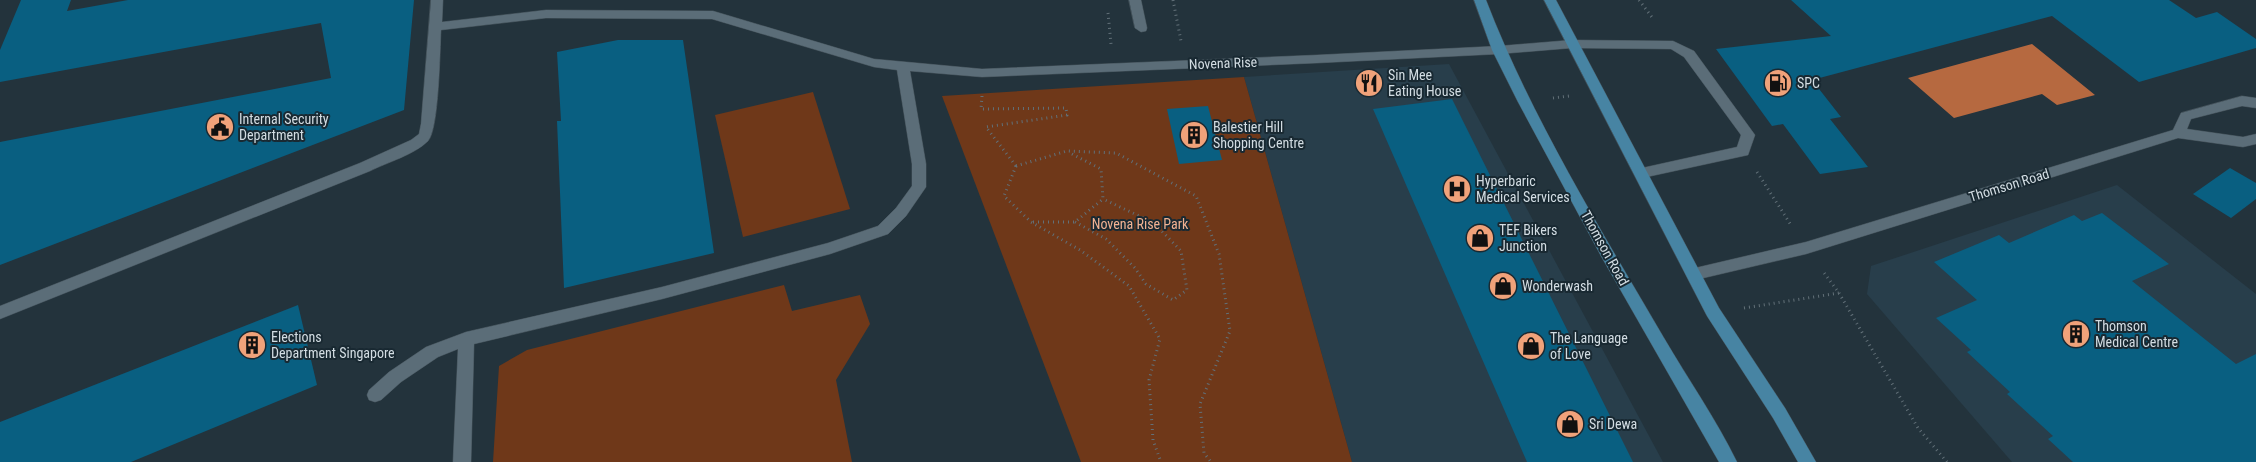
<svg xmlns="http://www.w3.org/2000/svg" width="2256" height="462" font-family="'Roboto Condensed',sans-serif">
<rect width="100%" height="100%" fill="#23333c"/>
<g fill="#283e4b">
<polygon points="1449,64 1663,462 1352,462 1244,77"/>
<polygon points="2117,185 2256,294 2256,462 2012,462 1867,294 1871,266"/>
</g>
<g fill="#6f3819">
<polygon points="1244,77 1352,462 1081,462 942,96"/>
<polygon points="813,92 850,209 743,237 715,115"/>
<polygon points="784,285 792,311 860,295 870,324 836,380 852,462 493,462 499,366 527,350"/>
</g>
<polygon fill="#b66940" points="2032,44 2095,95 2057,105 2042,94 1954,118 1908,78"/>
<g fill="#095f81">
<polygon points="21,0 71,0 67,11 128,0 414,0 404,110 0,265 0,142 331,78 321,23 0,82 0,50"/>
<polygon points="1791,0 2169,0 2196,18 2217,12 2256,39 2256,48 2139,82 2052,16 1812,80 1841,117 1830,119 1868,167 1820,174 1783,124 1772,126 1716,49 1831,36"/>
<polygon points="618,40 683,40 714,253 564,288 557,121 561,121 557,52"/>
<polygon points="1452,99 1633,462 1527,462 1373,109"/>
<polygon points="1208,106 1222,160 1179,164 1167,109"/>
<polygon points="2230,168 2256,183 2256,199 2231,218 2193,194"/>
<polygon points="2102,213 2169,264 2132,281 2236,364 2256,354 2256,462 2073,462 2048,439 2053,436 2007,394 2010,392 1967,352 1971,350 1936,318 1977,300 1934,262 1999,235 2009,243 2074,215 2082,221"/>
<polygon points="298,305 317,385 131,462 0,462 0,422"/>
</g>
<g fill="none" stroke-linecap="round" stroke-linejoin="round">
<defs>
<g id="minor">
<path d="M 431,0 L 443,0 L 442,22 L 546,10 L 713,11 L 874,59 L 982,69 L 1317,55 L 1499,46 L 1572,40 L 1673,41 L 1694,51 L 1755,135 L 1748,155 L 1642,178 L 1637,177 L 1635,173 L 1637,169 L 1642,168 L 1737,147 L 1741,135 L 1684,57 L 1671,49 L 1572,48 L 1499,54 L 1317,63 L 982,77 L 910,71 L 926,164 L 926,187 L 906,216 L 888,234 L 830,254 L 662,299 L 474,344 L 471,462 L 453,462 L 458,349 L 438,357 L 401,382 L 381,400 L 375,402 L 369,400 L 367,395 L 369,390 L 389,372 L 426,347 L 466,332 L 662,287 L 828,243 L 878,226 L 896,208 L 912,186 L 912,164 L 897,70 L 874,67 L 712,19 L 546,18 L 441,30 C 440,50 439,130 428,141 C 414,155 388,162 370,171 L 0,319 L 0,306 L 360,163 L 411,140 L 419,134 L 421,124 Z"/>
<polygon points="1129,0 1141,0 1147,28 1146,31 1141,32 1135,28"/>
<polygon points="2242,96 2256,98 2256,108 2242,106 2191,119 2187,129 2243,137 2256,134 2256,144 2243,147 2178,138 1806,254 1695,280 1690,278 1687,274 1690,270 1695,268 1806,242 2173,130 2181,113"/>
</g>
<g id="major">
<path d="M 1474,0 L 1486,0 C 1531,117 1601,230 1664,338 C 1688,379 1716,419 1737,462 L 1719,462 L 1601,256 L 1518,102 L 1492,50 Z"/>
<polygon points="1544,0 1556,0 1719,308 1785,408 1816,462 1798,462 1773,418 1707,316"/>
</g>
</defs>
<use href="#minor" stroke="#435159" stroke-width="1"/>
<use href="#major" stroke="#435159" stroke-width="1"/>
<g stroke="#627078" stroke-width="3" stroke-dasharray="1 4" stroke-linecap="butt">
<polyline points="1173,0 1181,41"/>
<polyline points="1639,0 1654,20"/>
<polyline points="1108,13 1111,44"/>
<polyline points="982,96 981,109 1066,108 1067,115 986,127 1016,166"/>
<polyline points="1553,98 1569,96"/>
<polyline points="1016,166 1067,151 1116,153 1196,196 1219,254 1230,331 1200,404 1204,453 1211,462"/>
<polyline points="1016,166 1004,196 1031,222 1080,250 1129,286 1160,339 1149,380 1153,440 1161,462"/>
<polyline points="1757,172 1791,225"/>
<polyline points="1033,222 1075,222 1103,199 1101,169 1070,153"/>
<polyline points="1075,222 1106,239 1135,268 1146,284 1173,300 1187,290 1181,251 1154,223 1103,199"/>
<polyline points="1839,293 1918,428 1947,462"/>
<polyline points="1744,308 1839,293 1822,270"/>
</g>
<use href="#minor" fill="#5b6d78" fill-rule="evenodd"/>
<use href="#major" fill="#4784a3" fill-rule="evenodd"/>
</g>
<defs>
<symbol id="restaurant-disc" viewBox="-11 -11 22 22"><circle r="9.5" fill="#f0a27a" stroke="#192932"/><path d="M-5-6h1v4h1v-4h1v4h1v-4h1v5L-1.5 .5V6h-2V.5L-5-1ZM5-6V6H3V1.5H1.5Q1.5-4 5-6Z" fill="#111"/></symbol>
<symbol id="fuel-disc" viewBox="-11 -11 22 22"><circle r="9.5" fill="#f0a27a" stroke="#192932"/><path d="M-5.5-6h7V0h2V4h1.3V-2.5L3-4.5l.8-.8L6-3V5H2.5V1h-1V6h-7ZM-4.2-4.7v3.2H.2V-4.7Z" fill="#111"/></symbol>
<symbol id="civic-disc" viewBox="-11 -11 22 22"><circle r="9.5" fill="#f0a27a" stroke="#192932"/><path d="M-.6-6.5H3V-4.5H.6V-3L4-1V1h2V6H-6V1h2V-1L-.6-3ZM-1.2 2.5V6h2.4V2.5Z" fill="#111"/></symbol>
<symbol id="building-disc" viewBox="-11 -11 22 22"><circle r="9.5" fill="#f0a27a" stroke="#192932"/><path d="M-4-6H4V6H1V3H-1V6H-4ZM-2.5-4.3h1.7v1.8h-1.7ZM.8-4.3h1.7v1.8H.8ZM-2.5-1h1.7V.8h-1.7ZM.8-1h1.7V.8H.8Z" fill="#111"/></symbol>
<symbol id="hospital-disc" viewBox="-11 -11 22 22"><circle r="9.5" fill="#f0a27a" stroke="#192932"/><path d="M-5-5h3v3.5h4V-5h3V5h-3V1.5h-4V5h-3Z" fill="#111"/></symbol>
<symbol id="shop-disc" viewBox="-11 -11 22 22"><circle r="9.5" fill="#f0a27a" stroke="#192932"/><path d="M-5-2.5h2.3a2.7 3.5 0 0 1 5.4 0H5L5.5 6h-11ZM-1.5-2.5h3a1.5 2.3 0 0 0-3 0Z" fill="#111"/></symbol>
</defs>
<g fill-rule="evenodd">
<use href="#restaurant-disc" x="1353" y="67" width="32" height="32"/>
<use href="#fuel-disc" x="1762" y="67" width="32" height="32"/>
<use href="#civic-disc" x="204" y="111" width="32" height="32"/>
<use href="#building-disc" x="1178" y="119" width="32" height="32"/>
<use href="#hospital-disc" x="1441" y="173" width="32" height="32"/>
<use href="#shop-disc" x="1464" y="222" width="32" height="32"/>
<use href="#shop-disc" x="1487" y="270" width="32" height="32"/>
<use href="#building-disc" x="2060" y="318" width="32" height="32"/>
<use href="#building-disc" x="236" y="329" width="32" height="32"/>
<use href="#shop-disc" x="1515" y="330" width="32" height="32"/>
<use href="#shop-disc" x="1554" y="408" width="32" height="32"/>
</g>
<g text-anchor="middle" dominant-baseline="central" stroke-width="4" stroke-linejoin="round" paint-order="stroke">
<g font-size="14" fill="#d3dde3" stroke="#192932">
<text transform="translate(1223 63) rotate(-2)">Novena Rise</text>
<text transform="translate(2009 185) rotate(-17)">Thomson Road</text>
<text transform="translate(1605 248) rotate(61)">Thomson Road</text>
</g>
<g font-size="14" fill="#d3dde3" stroke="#192932" text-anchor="start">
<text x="1388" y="75">Sin Mee<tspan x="1388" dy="16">Eating House</tspan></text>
<text x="1797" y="83">SPC</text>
<text x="239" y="119">Internal Security<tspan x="239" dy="16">Department</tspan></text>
<text x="1213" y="127">Balestier Hill<tspan x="1213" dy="16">Shopping Centre</tspan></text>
<text x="1476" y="181">Hyperbaric<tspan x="1476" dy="16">Medical Services</tspan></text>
<text x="1499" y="230">TEF Bikers<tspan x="1499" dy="16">Junction</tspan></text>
<text x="1522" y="286">Wonderwash</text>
<text x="2095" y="326">Thomson<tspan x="2095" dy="16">Medical Centre</tspan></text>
<text x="271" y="337">Elections<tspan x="271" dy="16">Department Singapore</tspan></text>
<text x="1550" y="338">The Language<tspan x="1550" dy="16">of Love</tspan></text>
<text x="1589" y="424">Sri Dewa</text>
</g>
<g font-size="14" fill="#f1b292" stroke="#192932">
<text x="1140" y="224">Novena Rise Park</text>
</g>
</g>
</svg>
